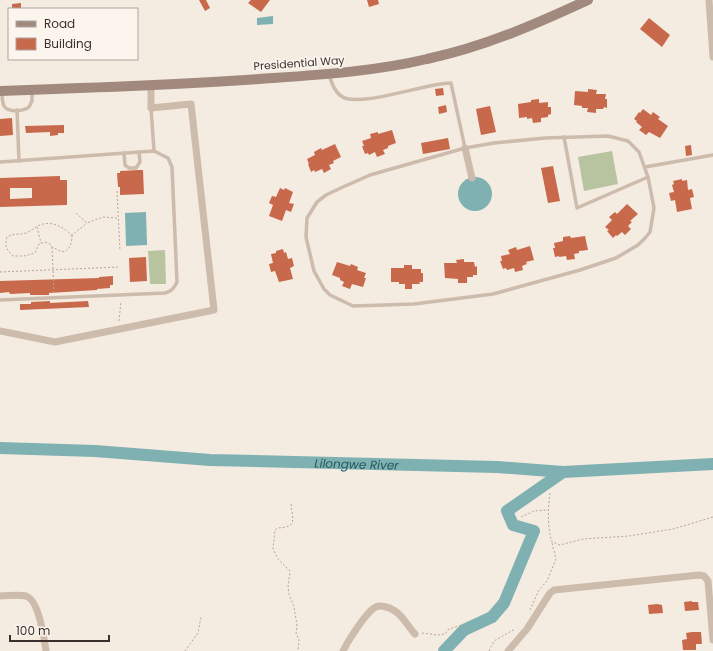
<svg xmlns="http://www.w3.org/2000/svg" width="713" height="651" font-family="Poppins,sans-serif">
<rect width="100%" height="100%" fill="#f4ebe1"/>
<g fill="#b8c4a0">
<polygon points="612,151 618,184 584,191 578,157"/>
<polygon points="165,250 166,284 150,284 148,251"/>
</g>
<g fill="#7fb0b2">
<polygon points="273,16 273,24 257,25 257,18"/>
<circle cx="475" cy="194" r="17"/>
<polygon points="146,212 147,245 126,246 125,213"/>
</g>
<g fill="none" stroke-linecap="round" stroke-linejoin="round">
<polyline stroke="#7fb0b2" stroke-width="2" points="0,453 8,448"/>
<g stroke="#7fb0b2" stroke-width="12">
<path id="s1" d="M 0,448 L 95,451 L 210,460 L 497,467 L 563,472 L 713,464"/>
<polyline points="444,651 464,630 492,617 504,603 534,531 513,525 507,511 563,472"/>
</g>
</g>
<g fill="#c8694b" fill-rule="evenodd">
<polygon points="199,0 206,0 210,8 205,11"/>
<polygon points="251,0 270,0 261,12 248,3"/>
<polygon points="367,0 378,0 379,4 369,7"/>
<polygon points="21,3 21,9 12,9 12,4"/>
<polygon points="649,18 670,35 662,47 640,29"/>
<polygon points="443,88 444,95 436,96 435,89"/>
<polygon points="588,89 597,90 596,94 606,94 605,99 607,99 607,108 604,107 603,109 596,109 596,113 587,112 588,108 582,108 582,106 574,105 575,91 588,92"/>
<polygon points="539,99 539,103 548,102 548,107 551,107 551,114 548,115 548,117 541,118 541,122 533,123 532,118 527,119 527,117 519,118 518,104 531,102 531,100"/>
<polygon points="446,105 447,112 439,114 438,107"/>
<polygon points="490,106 496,132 481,135 476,109"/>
<polygon points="643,109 651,115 653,112 660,117 658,119 668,126 660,138 649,132 646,135 639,130 642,127 636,122 637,121 634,119 639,112 640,113"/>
<polygon points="12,118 13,135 0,136 0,119"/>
<polygon points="64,125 64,133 58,133 58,135 50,136 50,132 26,133 25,126"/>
<polygon points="392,130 396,143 388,146 388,148 383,150 385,154 377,157 375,152 369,155 368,153 365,154 362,146 364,146 362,141 371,138 370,134 378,132 378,134"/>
<polygon points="448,138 450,149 423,154 421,143"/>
<polygon points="335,144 341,157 333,161 334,163 329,165 331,169 324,173 322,169 315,172 314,170 311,172 308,164 309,164 307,159 315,155 314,152 321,148 322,150"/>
<polygon points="691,145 692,155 686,156 685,146"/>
<polygon points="553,166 560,201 548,203 541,168"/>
<polygon points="138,170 143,170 144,194 120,195 120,187 118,187 117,173 120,173 120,171"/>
<path d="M 60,176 L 60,180 L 67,180 L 67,205 L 0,207 L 0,178 ZM 10,188 L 32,188 L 32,198 L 10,199 Z"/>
<polygon points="682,179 682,181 687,180 688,190 692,189 694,197 690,198 692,209 677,212 675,200 671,201 669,193 674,192 672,185 674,184 673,181"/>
<polygon points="280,188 284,190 285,188 293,192 289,203 294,204 291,212 286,210 282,221 269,216 273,205 269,203 272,196 276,197"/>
<polygon points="627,204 638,214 630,221 632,222 628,226 631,229 625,235 622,232 617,236 616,235 613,238 607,231 609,230 605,227 612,220 609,217 615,212 617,214"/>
<polygon points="570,236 571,238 585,236 588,250 579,251 579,253 574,254 575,259 567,260 566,256 559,257 559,256 555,257 553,248 555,248 554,243 563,241 563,237"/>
<polygon points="530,246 534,260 526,262 527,264 522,266 523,270 515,272 514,268 507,270 506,268 503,269 500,261 502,261 501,256 510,254 508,250 516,247 517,250"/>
<polygon points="283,249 284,253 286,252 288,259 292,258 294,266 290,268 293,279 279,282 275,271 271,272 269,264 273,263 271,254 276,253 276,251"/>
<polygon points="146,257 147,281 130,282 129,258"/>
<polygon points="464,259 464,262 474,262 475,267 477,266 477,275 473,275 473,277 467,277 467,283 458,283 458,279 445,278 444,263 457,263 456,260"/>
<polygon points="337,262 350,266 351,264 358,267 357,270 366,273 364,278 366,278 363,287 352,284 350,289 342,286 344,282 340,280 340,278 332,275"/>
<polygon points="404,265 412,265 412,269 421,269 421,273 423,273 423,282 419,282 420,284 412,284 412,289 405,289 405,284 399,284 399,282 391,282 391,268 404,268"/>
<polygon points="113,276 113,285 110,285 110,288 97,289 97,290 49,293 49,295 30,295 30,293 10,294 9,292 0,293 0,281 99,278 99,277"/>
<polygon points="50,301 50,303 88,301 89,307 20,310 20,304 31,304 31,302"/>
<polygon points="692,601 692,602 698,602 699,610 685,611 684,602"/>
<polygon points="657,604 662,605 663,613 649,614 648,605"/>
<polygon points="692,632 701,632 702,644 696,644 696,650 683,650 682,640 687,639 686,633"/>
</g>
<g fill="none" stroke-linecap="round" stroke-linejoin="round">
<g stroke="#b9a596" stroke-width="1" stroke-dasharray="2 2" stroke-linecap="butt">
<polyline points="117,191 120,251"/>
<polyline points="76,213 87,223 103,217 117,218"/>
<polyline points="37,227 41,243"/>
<path d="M 72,235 C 72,242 71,247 65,252 L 60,251 L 52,247 L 50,244 L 45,242 L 39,244 L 35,253 L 24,256 L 13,256 C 7,250 4,246 7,237 C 14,233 19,235 26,233 C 31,231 35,227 40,225 C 52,220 64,228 72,235 L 87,223"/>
<polyline points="52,247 54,292"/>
<polyline points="0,272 119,267"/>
<polyline points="119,321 121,301"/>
<path d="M 550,493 C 548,510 547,526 552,542 L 560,545 L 583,539 L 629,536 L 673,529 L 713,517"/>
<path d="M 291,504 C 293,522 297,527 277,528 L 275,530 L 273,549 L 278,559 L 290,571 L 288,587 L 289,594 L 294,607 L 297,625 L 296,633 L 299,640 L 298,651"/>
<polyline points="521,517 534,511 547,510"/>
<polyline points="530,610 539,590 547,581 556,559 552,543"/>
<polyline points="422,633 438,635 445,634 449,629 462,625"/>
<polyline points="185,651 198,633 201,617"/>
<polyline points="489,651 494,641 513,630 515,631"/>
</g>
<g stroke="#cdbbac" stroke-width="3.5">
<path d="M 329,75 C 332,83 334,91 341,96 C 359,109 429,82 451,83 L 465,148"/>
<path d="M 2,92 C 2,96 2,102 4,106 C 8,113 24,111 29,107 L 32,101 L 32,91"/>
<polyline points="151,108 154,151"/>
<polyline points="17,110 19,161"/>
<polygon points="608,136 628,141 639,152 648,177 654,208 650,232 646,237 638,245 616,258 580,270 493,294 414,304 353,306 330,295 324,289 314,271 306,237 307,218 317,202 326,195 343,187 370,175 465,148 494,143 545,138"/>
<polyline points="564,137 577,208 648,177"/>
<polyline points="124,153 125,165 129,168 136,168 140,162 139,152"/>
<path d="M 0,162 L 154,151 L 168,158 L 172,167 L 177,282 C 174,288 172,291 165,293 L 0,300"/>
<polyline points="645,167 713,155"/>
</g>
<g stroke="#cdbbac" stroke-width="7">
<polyline points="709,0 713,57"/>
<polyline points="465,148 472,178"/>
<polyline points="0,331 55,342 214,310 191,104 151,108 151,85"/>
<path d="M 0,596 C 8,596 18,594 26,596 C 39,600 44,638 46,651"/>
<path d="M 343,651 C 348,641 365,614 374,608 C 380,604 389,607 395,611 C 404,617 408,627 415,634"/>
<polyline points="508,651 527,629 550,593 554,590 699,575 704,576 708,581 713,640"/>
</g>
<path stroke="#a18a7d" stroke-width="10" d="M 0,91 C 87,88 173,85 259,79 C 316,75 372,72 427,59 C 484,47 536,24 588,0"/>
</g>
<g text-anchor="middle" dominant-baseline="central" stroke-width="3.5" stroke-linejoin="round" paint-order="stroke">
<g font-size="11" fill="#3b302b" stroke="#fbf5ee">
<text transform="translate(299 63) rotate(-4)">Presidential Way</text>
</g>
<g font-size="12" font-style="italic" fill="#1f5a5e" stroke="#fbf5ee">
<text stroke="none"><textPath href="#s1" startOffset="357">Lilongwe River</textPath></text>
</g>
</g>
<rect x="8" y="8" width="130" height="52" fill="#fbf5ee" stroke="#aea6a0"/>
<rect x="16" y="21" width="20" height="6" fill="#a18a7d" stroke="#aea6a0"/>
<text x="44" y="28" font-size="12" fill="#3b302b">Road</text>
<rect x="16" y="38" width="20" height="12" fill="#c8694b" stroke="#aea6a0"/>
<text x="44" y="48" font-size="12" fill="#3b302b">Building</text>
<path d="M10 635v6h99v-6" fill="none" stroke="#3b302b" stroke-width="2"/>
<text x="16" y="635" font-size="12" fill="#3b302b" stroke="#fbf5ee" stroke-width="3" paint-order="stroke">100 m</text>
</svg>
